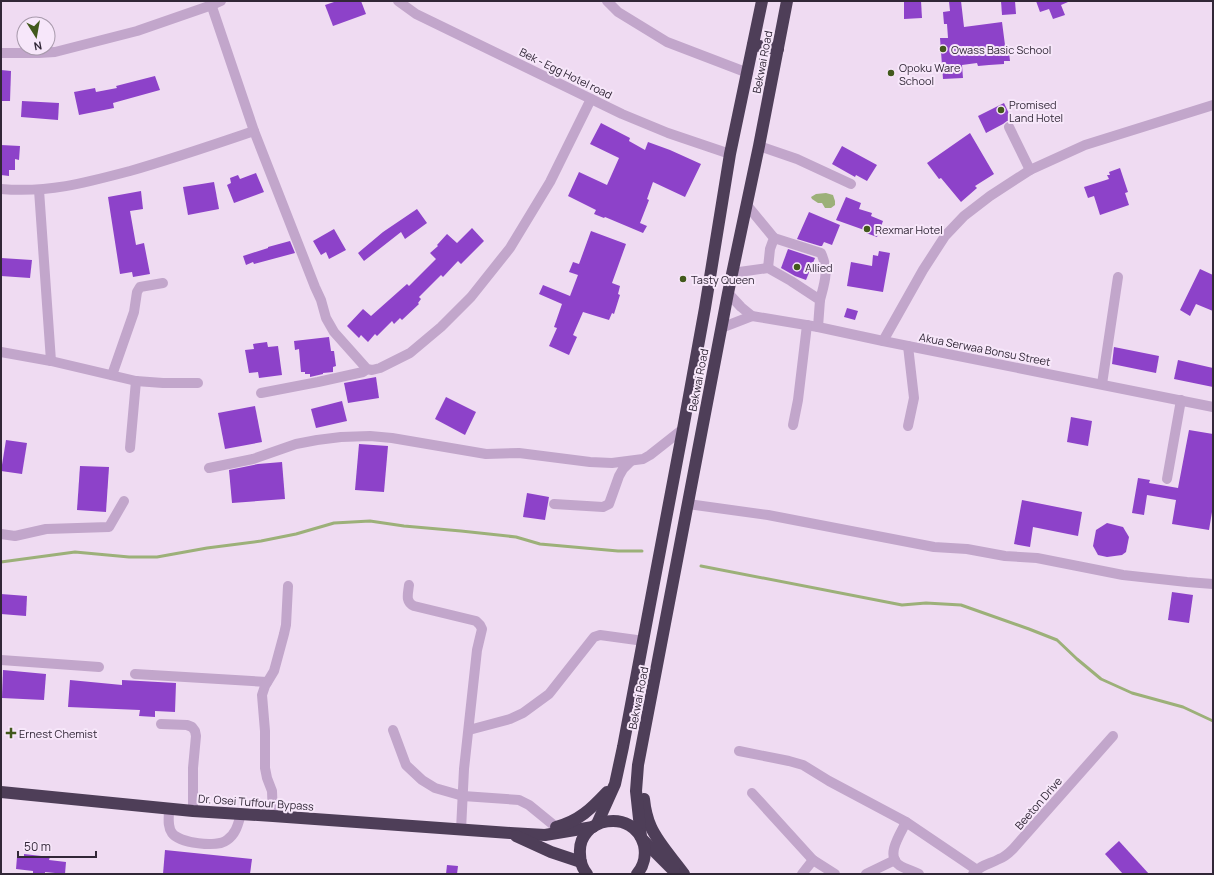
<svg xmlns="http://www.w3.org/2000/svg" width="1214" height="875" font-family="Manrope,sans-serif">
<rect width="100%" height="100%" fill="#efdbf2"/>
<polygon fill="#9cb079" points="826,193 833,195 835,201 835,205 831,208 825,208 822,203 818,203 812,199 811,197 816,194"/>
<g fill="none" stroke-linecap="round" stroke-linejoin="round">
<g stroke="#9cb079" stroke-width="3">
<polyline points="1,562 75,552 129,557 157,557 207,548 261,541 296,534 334,523 370,521 404,526 461,531 516,537 540,544 618,551 642,551"/>
<polyline points="701,566 902,605 926,603 961,605 1029,629 1057,640 1077,659 1101,679 1132,693 1183,707 1213,721"/>
</g>
</g>
<g fill="#8d42c9">
<polygon points="337,1 361,1 366,14 333,26 325,5"/>
<polygon points="904,1 921,1 922,18 904,19"/>
<polygon points="949,1 961,1 964,27 1002,22 1005,45 1008,44 1010,61 1004,61 1004,64 989,65 978,66 977,63 962,65 963,78 943,79 940,38 948,38 947,24 944,24 943,12 950,11"/>
<polygon points="1001,1 1015,1 1016,14 1002,15"/>
<polygon points="1036,1 1068,1 1068,2 1061,5 1065,15 1053,19 1049,9 1040,12"/>
<polygon points="1,70 11,71 10,101 1,101"/>
<polygon points="155,76 160,90 113,103 114,108 79,115 74,92 95,88 96,92 117,88 116,86"/>
<polygon points="22,101 59,103 58,120 21,117"/>
<polygon points="1004,103 1012,120 1007,121 1003,124 986,133 978,116"/>
<polygon points="601,123 630,138 629,141 645,150 648,142 670,150 701,164 685,197 653,182 647,199 649,200 640,223 647,226 643,233 605,217 604,218 594,214 596,210 568,196 579,172 607,185 619,158 590,144"/>
<polygon points="970,133 994,174 975,186 977,188 961,202 941,178 939,179 927,163"/>
<polygon points="1,145 20,146 19,160 15,159 15,170 9,170 9,176 1,175"/>
<polygon points="842,146 877,165 867,181 856,175 855,177 832,164"/>
<polygon points="1120,168 1128,192 1125,193 1129,205 1100,215 1094,196 1088,198 1084,187 1109,179 1107,175 1110,175 1109,172"/>
<polygon points="256,173 264,192 234,203 227,185 231,183 230,178 238,175 240,179"/>
<polygon points="214,182 219,209 188,215 183,187"/>
<polygon points="141,191 143,209 130,211 136,245 144,243 150,274 133,277 132,272 120,274 108,197"/>
<polygon points="846,197 861,203 859,209 872,213 871,216 883,221 877,237 866,233 867,231 836,220"/>
<polygon points="417,209 427,223 405,239 401,232 364,261 358,253 383,232"/>
<polygon points="809,212 840,225 832,245 824,242 822,246 820,246 797,239"/>
<polygon points="472,228 484,241 461,264 458,261 443,277 441,275 419,297 421,299 418,303 419,304 402,320 400,318 394,324 392,321 377,336 375,334 368,342 361,335 359,338 347,326 363,309 371,316 407,284 409,286 436,259 430,253 438,246 437,245 447,234 457,243"/>
<polygon points="334,229 346,250 329,259 326,252 321,255 313,241"/>
<polygon points="591,231 626,244 612,283 620,286 618,294 620,295 614,314 612,313 609,320 583,312 573,335 577,337 569,355 549,346 557,328 554,327 562,304 539,294 543,285 570,296 578,275 569,272 573,262 579,264"/>
<polygon points="290,241 295,253 254,264 253,262 246,265 243,256 268,248 268,247"/>
<polygon points="788,249 815,258 806,280 795,276 781,268"/>
<polygon points="879,251 890,253 883,292 847,286 851,262 872,266 873,255 878,256"/>
<polygon points="1,258 32,260 30,278 1,276"/>
<polygon points="1200,269 1213,275 1213,311 1196,304 1190,316 1180,310"/>
<polygon points="847,308 858,311 855,320 844,317"/>
<polygon points="329,337 331,351 334,351 336,366 333,367 333,372 323,373 323,374 310,377 310,374 305,374 305,372 301,372 299,349 295,350 294,341"/>
<polygon points="267,342 268,347 278,346 282,375 259,378 258,372 249,373 245,350 254,349 253,344"/>
<polygon points="1114,347 1159,356 1156,373 1112,364"/>
<polygon points="1178,360 1213,368 1213,387 1174,379"/>
<polygon points="376,377 379,398 348,403 344,383"/>
<polygon points="446,397 476,412 465,435 435,419"/>
<polygon points="342,401 347,421 316,428 311,409"/>
<polygon points="255,406 262,442 225,449 218,413"/>
<polygon points="1071,417 1092,421 1088,446 1067,442"/>
<polygon points="1189,430 1213,434 1213,506 1209,530 1172,524 1176,500 1147,495 1144,515 1132,513 1138,478 1150,480 1149,483 1178,488"/>
<polygon points="6,440 27,443 22,474 1,471"/>
<polygon points="359,444 388,446 384,492 355,490"/>
<polygon points="282,462 285,499 232,503 229,470 258,464"/>
<polygon points="80,466 109,467 106,512 77,510"/>
<polygon points="527,493 549,497 545,520 523,517"/>
<polygon points="1022,500 1082,512 1078,536 1033,527 1030,547 1014,544"/>
<polygon points="1107,523 1123,527 1129,537 1126,552 1122,555 1107,557 1098,555 1093,546 1096,530"/>
<polygon points="1172,592 1193,595 1189,623 1168,620"/>
<polygon points="1,594 27,596 26,616 1,614"/>
<polygon points="3,670 46,674 44,700 2,698"/>
<polygon points="70,680 122,685 122,680 176,683 175,712 155,711 155,717 139,716 140,710 68,707"/>
<polygon points="1119,841 1149,874 1123,874 1105,854"/>
<polygon points="165,850 252,859 250,874 163,874"/>
<polygon points="24,854 50,857 49,860 66,862 65,874 45,872 45,874 33,874 33,871 16,869 17,857 24,858"/>
<polygon points="447,865 458,866 457,874 446,874"/>
</g>
<g fill="none" stroke-linecap="round" stroke-linejoin="round">
<g stroke="#c2a6cb" stroke-width="10">
<polyline points="210,1 254,131 315,287 321,300 326,318 334,332 367,369 372,370 380,368 410,353 441,327 471,297 510,248 550,182 591,99"/>
<polyline points="398,1 416,14 622,114 668,133 730,154"/>
<polyline points="607,1 618,12 667,42 748,73"/>
<polyline points="1,53 39,53 55,52 137,31 212,5 221,1"/>
<polyline points="1009,127 1030,170"/>
<polyline points="759,146 797,159 851,184"/>
<path d="M 1,189 C 48,193 85,183 130,171 C 172,159 213,145 254,131"/>
<polyline points="39,190 51,361"/>
<polyline points="746,204 774,238 770,249 768,268"/>
<path d="M 774,238 L 821,253 C 829,271 825,281 820,300"/>
<polyline points="732,273 768,268 791,281 820,300 818,327"/>
<polyline points="728,293 741,307 752,316 818,327 883,341 1213,407"/>
<polyline points="721,328 752,316"/>
<polyline points="883,341 923,270 945,236 964,216 990,196 1030,170 1085,145 1213,105"/>
<polyline points="908,346 914,398 908,426"/>
<polyline points="1,352 51,361 136,381 163,383 198,383"/>
<polyline points="112,375 134,312 137,292 140,287 163,283"/>
<polyline points="1102,384 1118,277"/>
<polyline points="261,393 318,382 363,372 367,369"/>
<polyline points="793,425 798,400 807,325"/>
<polyline points="130,448 136,381"/>
<polyline points="209,468 253,459 296,444 317,440 341,437 370,436 392,438 486,454 519,453 590,462 612,463 643,459 650,455 683,429"/>
<polyline points="1167,479 1181,400"/>
<polyline points="554,504 603,507 609,504 619,476 623,469 631,461"/>
<polyline points="688,504 768,515 934,547 967,549 1005,556 1037,558 1123,575 1187,582 1213,584"/>
<polyline points="1,534 15,536 46,529 109,527 124,501"/>
<path d="M 409,585 C 408,594 405,602 414,606 L 476,621 L 480,625 L 482,629 L 477,650 L 464,769 L 461,830"/>
<polyline points="1,660 99,667"/>
<polyline points="135,674 267,682"/>
<polyline points="161,724 187,725 192,727 195,731 196,736 193,768 193,811"/>
<polyline points="393,730 406,765 422,780 435,788 463,796 519,800 529,805 556,827"/>
<polyline points="469,730 510,719 523,713 549,694 594,637 600,635 644,641"/>
<polyline points="739,751 789,761 803,765 829,781 906,822 977,870"/>
<polyline points="752,793 813,860 835,874"/>
<path d="M 169,809 C 169,817 167,826 172,833 C 179,843 217,848 227,840 C 236,834 238,824 241,814"/>
<polyline points="273,816 272,791 267,778 265,768 265,731 262,695 265,686 274,671 284,634 286,625 288,586"/>
<path d="M 906,822 C 901,833 885,855 899,865 C 905,869 913,871 919,874"/>
<polyline points="802,874 813,860"/>
<polyline points="866,874 895,860"/>
<path d="M 973,874 C 980,865 990,864 999,859 C 1005,857 1009,853 1013,849 L 1113,736"/>
</g>
<g stroke="#4e3e58" stroke-width="12">
<polyline points="753,45 778,49"/>
<polyline points="1,792 193,811 273,816 510,833 545,835 593,827"/>
<path d="M 644,799 C 645,809 647,818 651,827 C 658,843 674,860 684,874"/>
<polyline points="597,824 615,784 623,747 683,429 705,308 730,154 762,1"/>
<path d="M 556,827 C 579,821 591,809 607,792"/>
<polyline points="516,836 551,852 581,862"/>
<polyline points="641,837 636,791 638,765 728,293 759,146 787,1"/>
<polyline points="643,840 674,871"/>
<path d="M 587,874 C 582,868 580,862 580,854 C 577,817 634,807 644,845 C 646,855 644,866 637,874"/>
</g>
</g>
<g fill="#42591c" stroke="#f7e7fa" stroke-width="1.5">
<circle cx="943" cy="49" r="4"/>
<circle cx="891" cy="73" r="4"/>
<circle cx="1001" cy="110" r="4"/>
<circle cx="867" cy="229" r="4"/>
<circle cx="797" cy="267" r="4"/>
<circle cx="683" cy="279" r="4"/>
<path d="M9 727h4v4h4v4h-4v4h-4v-4h-4v-4h4z"/>
</g>
<g text-anchor="middle" dominant-baseline="central" stroke-width="4" stroke-linejoin="round" paint-order="stroke">
<g font-size="11" fill="#312737" stroke="#f7e7fa" text-anchor="start">
<text x="951" y="49">Owass Basic School</text>
<text x="899" y="67">Opoku Ware<tspan x="899" dy="13">School</tspan></text>
<text x="1009" y="104">Promised<tspan x="1009" dy="13">Land Hotel</tspan></text>
<text x="875" y="229">Rexmar Hotel</text>
<text x="805" y="267">Allied</text>
<text x="691" y="279">Tasty Queen</text>
<text x="19" y="733">Ernest Chemist</text>
</g>
<g font-size="11" fill="#312737" stroke="#f7e7fa">
<text transform="translate(762 62) rotate(-79)">Bekwai Road</text>
<text transform="translate(566 73) rotate(26)">Bek - Egg Hotel road</text>
<text transform="translate(985 349) rotate(11)">Akua Serwaa Bonsu Street</text>
<text transform="translate(698 380) rotate(-79)">Bekwai Road</text>
<text transform="translate(638 698) rotate(-79)">Bekwai Road</text>
<text transform="translate(256 802) rotate(4)">Dr. Osei Tuffour Bypass</text>
<text transform="translate(1038 803) rotate(-49)">Beeton Drive</text>
</g>
</g>
<rect width="1214" height="875" fill="none" stroke="#312737" stroke-width="4"/>
<g transform="translate(36 36) rotate(169)"><circle r="19" fill="#f7e7fa" stroke="#a89aac"/>
<path d="M0-3L7 15L0 10L-7 15Z" fill="#42591c"/>
<text y="-6" font-size="11" font-weight="bold" text-anchor="middle" fill="#312737">N</text>
</g>
<path d="M18 851v6h78v-6" fill="none" stroke="#312737" stroke-width="2"/>
<text x="24" y="851" font-size="12" fill="#312737" stroke="#f7e7fa" stroke-width="3" paint-order="stroke">50 m</text>
</svg>
